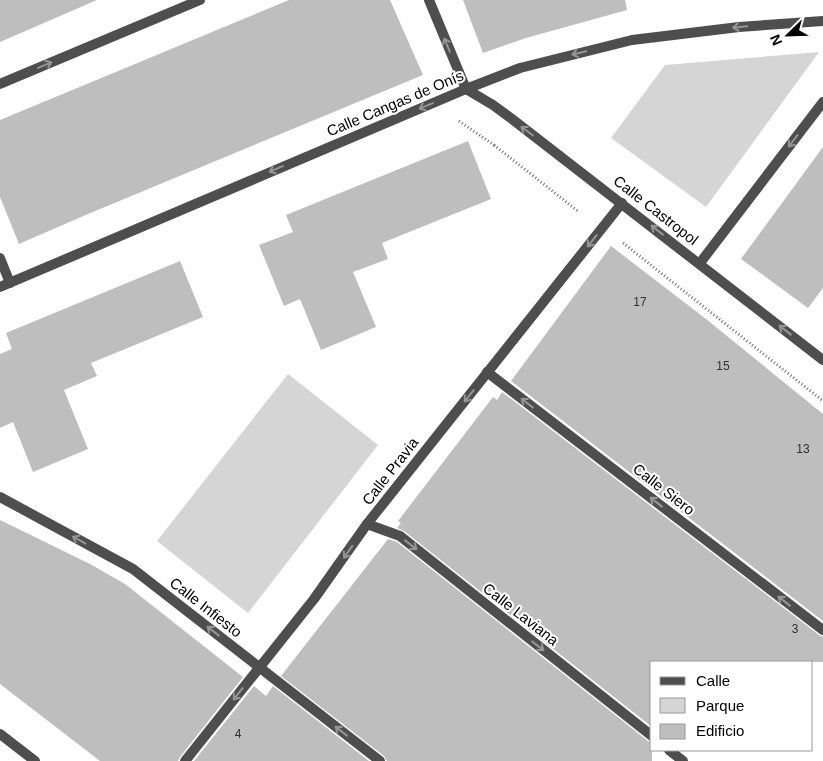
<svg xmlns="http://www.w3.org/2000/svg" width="823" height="761" font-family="Arial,sans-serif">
<rect width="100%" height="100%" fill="#fff"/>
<g fill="#d5d5d5">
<polygon points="819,52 706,207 611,138 665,65"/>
<polygon points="288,374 378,445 248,613 157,541"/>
</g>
<g fill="#bebebe">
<polygon points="0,0 97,0 0,42"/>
<polygon points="289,0 390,0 423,75 88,214 19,244 0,197 0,120"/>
<polygon points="463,0 625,0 627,10 526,38 483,53"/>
<polygon points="468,141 491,199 382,243 388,259 353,272 376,327 321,350 300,299 284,306 259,245 293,232 286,215"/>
<polygon points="823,147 823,288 808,308 741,259"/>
<polygon points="611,246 706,319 823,414 823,621 511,381"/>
<polygon points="180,261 203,317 91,363 97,376 64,390 88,449 33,472 13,422 0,428 0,354 12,349 6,333"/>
<polygon points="502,392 819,635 823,637 823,662 652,662 652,727 404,531 397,528 401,523 398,521 493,397 497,400"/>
<polygon points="0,520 90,564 125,584 243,677 180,757 178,761 100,761 0,684"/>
<polygon points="388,539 397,542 648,741 652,743 652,761 387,761 384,756 281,676"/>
<polygon points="254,686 266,696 273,686 369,761 194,761"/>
</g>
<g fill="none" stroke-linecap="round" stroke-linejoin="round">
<g stroke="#707070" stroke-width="3" stroke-dasharray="1 2.5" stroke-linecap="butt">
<polyline points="459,121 494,145 495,143"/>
<polyline points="494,145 579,212"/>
<polyline points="623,243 823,401"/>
</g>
<g stroke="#4e4e4e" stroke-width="10">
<polyline points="429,0 466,89 493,105 512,119 823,360"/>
<polyline points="0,84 200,0"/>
<polyline points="0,258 10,283"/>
<polyline points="700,263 823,102"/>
<polyline points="0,287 466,89 520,68 632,40 739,27 823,21"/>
<polyline points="487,372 823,630"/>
<polyline points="0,497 133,569 380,761"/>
<polyline points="367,524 400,536 652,736"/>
<polyline points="0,734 35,761"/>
<polyline points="669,750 683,761"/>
<polyline points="185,761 314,599 367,524 622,203"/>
</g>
</g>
<defs><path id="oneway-shaft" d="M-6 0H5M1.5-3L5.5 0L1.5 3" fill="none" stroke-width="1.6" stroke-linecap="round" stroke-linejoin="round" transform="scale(1.25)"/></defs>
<g stroke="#959595">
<use href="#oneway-shaft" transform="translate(740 27) rotate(174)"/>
<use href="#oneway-shaft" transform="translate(447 45) rotate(-113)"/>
<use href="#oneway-shaft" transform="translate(579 53) rotate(166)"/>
<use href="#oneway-shaft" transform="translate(45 65) rotate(-23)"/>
<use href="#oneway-shaft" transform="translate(426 106) rotate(157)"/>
<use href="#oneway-shaft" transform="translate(527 131) rotate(-143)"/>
<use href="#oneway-shaft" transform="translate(793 141) rotate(127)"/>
<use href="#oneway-shaft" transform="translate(276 169) rotate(157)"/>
<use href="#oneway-shaft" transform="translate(657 230) rotate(-142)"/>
<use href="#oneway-shaft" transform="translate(592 241) rotate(128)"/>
<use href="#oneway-shaft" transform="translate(785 330) rotate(-142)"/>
<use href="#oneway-shaft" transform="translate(469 396) rotate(128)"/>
<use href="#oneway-shaft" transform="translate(527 403) rotate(-142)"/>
<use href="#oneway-shaft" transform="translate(656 502) rotate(-142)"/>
<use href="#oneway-shaft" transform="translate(79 540) rotate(-151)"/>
<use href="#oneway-shaft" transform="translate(411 545) rotate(38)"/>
<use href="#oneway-shaft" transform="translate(348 552) rotate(125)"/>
<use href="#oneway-shaft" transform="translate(784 601) rotate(-142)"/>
<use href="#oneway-shaft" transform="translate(213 631) rotate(-142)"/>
<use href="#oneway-shaft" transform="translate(538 646) rotate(38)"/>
<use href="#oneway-shaft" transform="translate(238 694) rotate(128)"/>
<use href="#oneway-shaft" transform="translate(341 731) rotate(-142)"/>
</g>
<g text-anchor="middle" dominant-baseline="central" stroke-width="4" stroke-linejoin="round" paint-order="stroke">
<g font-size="12" fill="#303030">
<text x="640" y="302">17</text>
<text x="723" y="366">15</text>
<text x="803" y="449">13</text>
<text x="795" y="629">3</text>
<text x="238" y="734">4</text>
</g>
<g font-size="15" fill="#000" stroke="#fff">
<text transform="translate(395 103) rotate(-23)">Calle Cangas de Onís</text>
<text transform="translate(656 210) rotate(38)">Calle Castropol</text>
<text transform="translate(390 471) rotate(-52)">Calle Pravia</text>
<text transform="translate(664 489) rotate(38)">Calle Siero</text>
<text transform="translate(206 607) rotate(38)">Calle Infiesto</text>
<text transform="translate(521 614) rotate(38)">Calle Laviana</text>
</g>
</g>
<rect x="650" y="661" width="162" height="90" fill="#ffffff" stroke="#999999"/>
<rect x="660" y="677" width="25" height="8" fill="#4e4e4e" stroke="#999999"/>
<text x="696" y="686" font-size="15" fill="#000000">Calle</text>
<rect x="660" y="698" width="25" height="15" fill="#d5d5d5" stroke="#999999"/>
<text x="696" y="711" font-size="15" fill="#000000">Parque</text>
<rect x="660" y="724" width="25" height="15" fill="#bebebe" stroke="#999999"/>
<text x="696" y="736" font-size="15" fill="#000000">Edificio</text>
<g transform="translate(788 35) rotate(247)" stroke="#ffffff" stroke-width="4" paint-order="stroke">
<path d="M0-4L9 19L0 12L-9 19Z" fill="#000000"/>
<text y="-8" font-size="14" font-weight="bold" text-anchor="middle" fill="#000000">N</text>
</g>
</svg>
